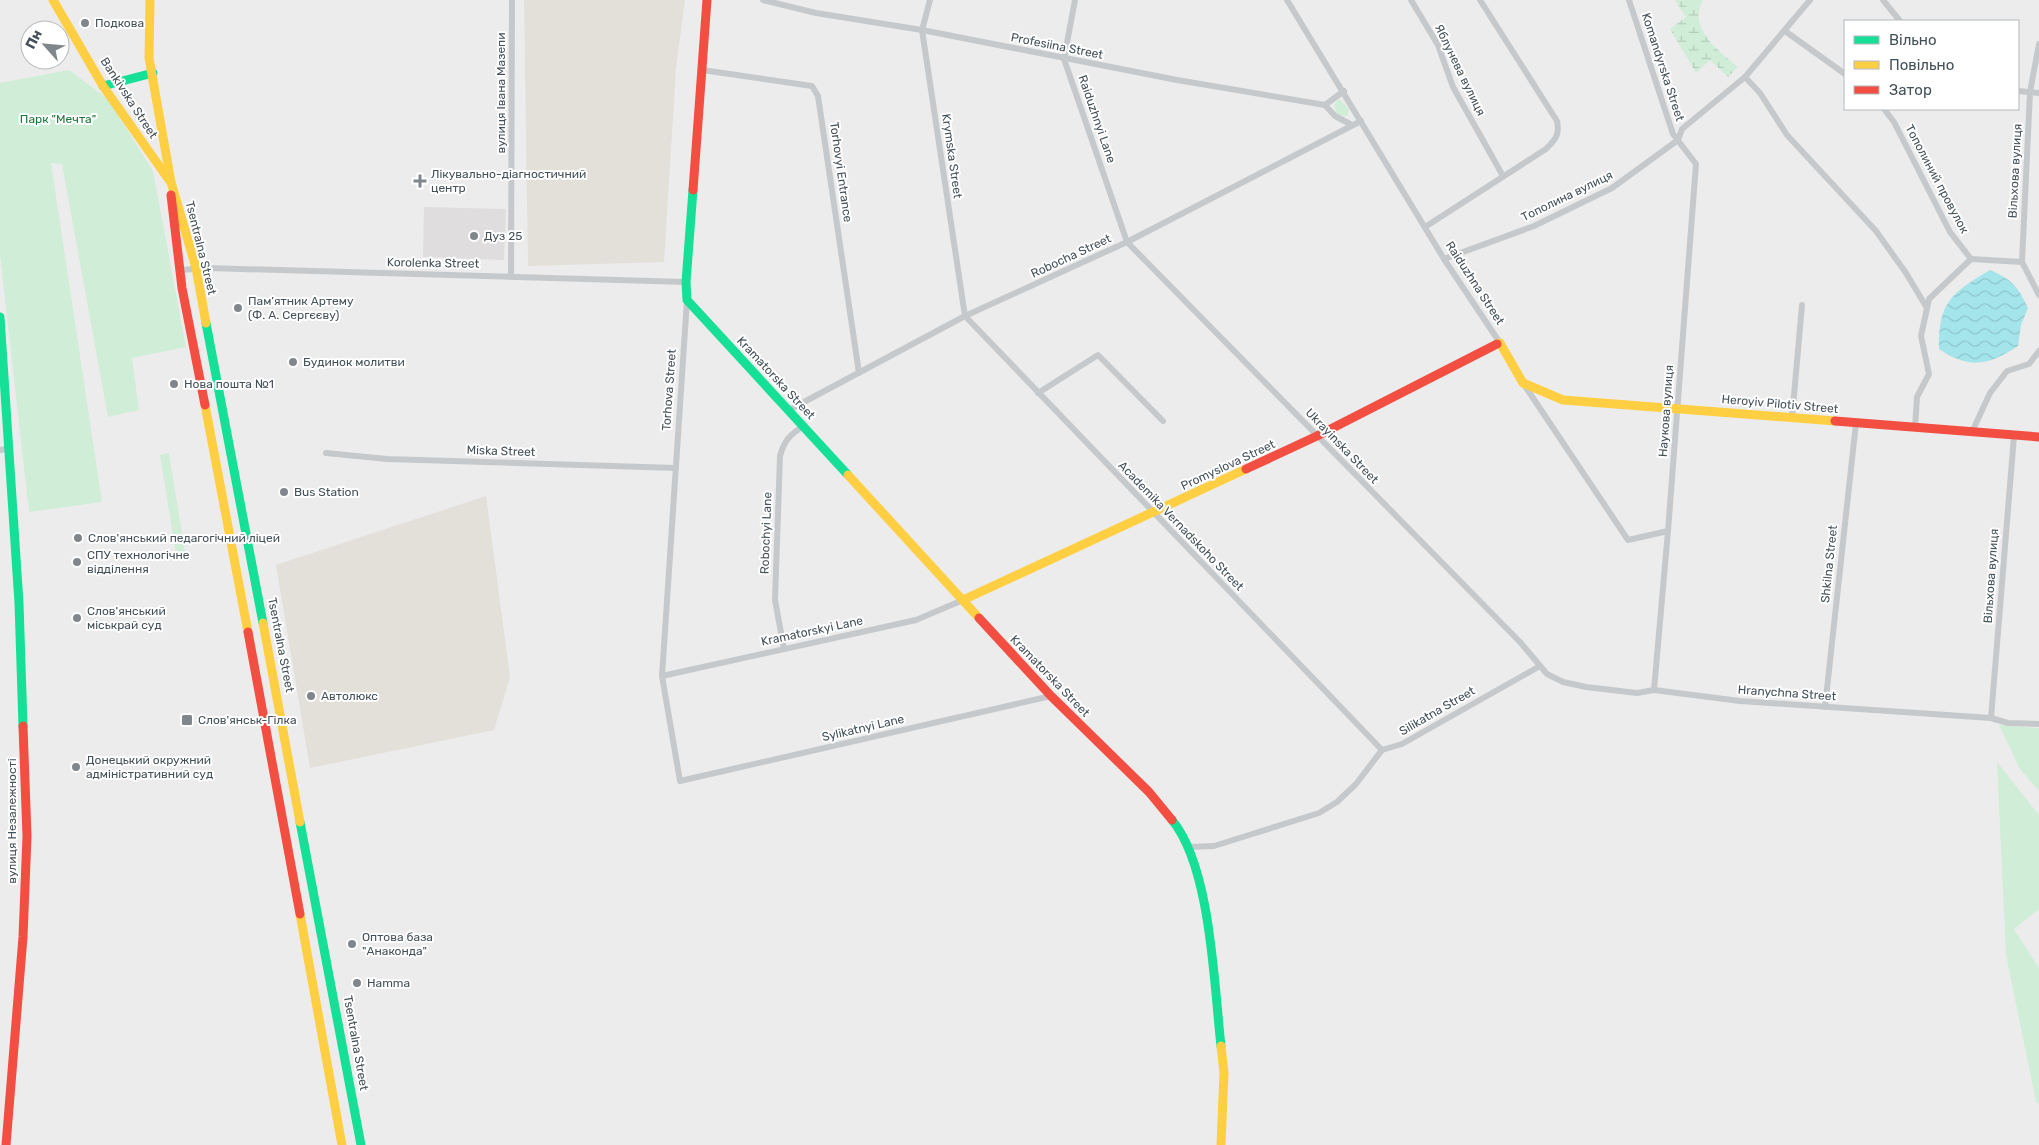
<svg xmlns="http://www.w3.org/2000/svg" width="2039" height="1145" font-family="Rubik,sans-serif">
<defs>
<pattern id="wetland-marsh" width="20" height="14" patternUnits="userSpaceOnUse" patternTransform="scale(1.25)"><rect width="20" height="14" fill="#d0edd7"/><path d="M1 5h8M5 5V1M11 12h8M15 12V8" fill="none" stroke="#b4cdbb"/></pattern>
<pattern id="water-waves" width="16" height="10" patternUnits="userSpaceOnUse" patternTransform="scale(1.25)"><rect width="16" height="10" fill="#a4e5eb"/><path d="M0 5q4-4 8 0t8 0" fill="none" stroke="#8ec6cc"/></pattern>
</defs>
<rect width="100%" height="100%" fill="#edecec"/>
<g fill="#e3dfd9">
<polygon points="524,0 685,0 676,68 664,262 528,266"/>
<polygon points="486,496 510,677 494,730 310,768 276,565"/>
</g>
<polygon fill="#dfddde" points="424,207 506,209 504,260 423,257"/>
<g fill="#d0edd7">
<polygon points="69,70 108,99 153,171 186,347 132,358 139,410 108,417 62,164 51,163 102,502 29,512 0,255 0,83"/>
<polygon points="1339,99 1349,109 1348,116 1337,115 1334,105"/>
<polygon points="169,453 185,552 176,554 160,455"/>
<polygon points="1999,725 2039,728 2039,791 2020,769"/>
<polygon points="1997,762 2039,815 2039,909 2014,929 2039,968 2039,1104 2036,1102 2006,955"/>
</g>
<path fill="url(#wetland-marsh)" d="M 1675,0 L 1703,0 C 1687,28 1719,51 1738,67 L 1728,77 L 1710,60 L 1696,73 L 1670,29 L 1686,17 Z"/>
<path fill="url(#water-waves)" d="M 1990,270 C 2012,280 2018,286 2028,308 L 2021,325 L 2018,346 C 1989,365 1970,370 1939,349 C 1938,303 1951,293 1990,270 Z"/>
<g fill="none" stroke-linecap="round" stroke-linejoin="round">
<g stroke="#c6c9cb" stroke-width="6">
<polyline points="763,0 816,13 922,30 1177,80 1325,105 1344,91"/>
<polyline points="930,0 922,30 965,316 1382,750"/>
<polyline points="1075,0 1064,59 1127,242 1520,642 1547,674 1563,682 1586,687 1637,693 1654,690 1740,701 1991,718 2008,723 2039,724"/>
<polyline points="1287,0 1444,259 1500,343"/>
<polyline points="1411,0 1438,45 1453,87 1503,176"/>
<polyline points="1629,0 1673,134 1696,164 1668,531 1654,690"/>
<polyline points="1883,0 1900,21"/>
<polyline points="1785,31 1845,74"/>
<polyline points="2039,44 2030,92 2022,262 2039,295"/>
<polyline points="702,70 812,86 818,96 859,373"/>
<polyline points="1745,77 1760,93 1787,135 1876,231 1906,273 1927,308"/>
<polyline points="2018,91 2039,93"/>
<polyline points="1325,105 1335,116 1352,125"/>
<polyline points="1884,109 1894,122 1950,232 1971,259"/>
<path d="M 1425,227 L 1546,149 C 1555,140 1560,135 1557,121 L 1480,0"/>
<polyline points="1444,259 1534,226 1612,188 1678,140 1682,129 1745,77 1810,0"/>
<polyline points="180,270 209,268 686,282"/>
<polyline points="511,276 512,0"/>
<polyline points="687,300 662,676 680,781 1051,696"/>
<polyline points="1523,383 1628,540 1668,531"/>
<polyline points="1038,393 1098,355 1163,421"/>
<polyline points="789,410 965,316 1127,242 1361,121"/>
<polyline points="1792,418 1802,305"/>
<polyline points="1915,428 1917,397 1929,374 1921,336 1929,299 1971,259 2022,262"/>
<polyline points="1972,432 1990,393 2007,371 2029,364 2039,351"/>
<polyline points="0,450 10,448"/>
<polyline points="326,453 387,459 676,468"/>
<path d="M 784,649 L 775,600 L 780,456 C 784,441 790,434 804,426"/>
<polyline points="662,676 916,620 963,600"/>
<polyline points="1825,707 1856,423"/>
<polyline points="1991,718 2014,436"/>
<polyline points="1190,847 1214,846 1319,813 1337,802 1356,784 1382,750 1402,744 1540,666"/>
</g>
<g stroke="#16e098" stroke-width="9">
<polyline points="103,86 153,73"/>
<polyline points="693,190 686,282 687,300 848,475"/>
<polyline points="0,317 19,603 23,726"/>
<polyline points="206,323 263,623"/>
<path d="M 1172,820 C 1211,867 1214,985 1221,1046"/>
<polyline points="300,822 361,1145"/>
</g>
<g stroke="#ffcf43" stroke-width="9">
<polyline points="53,0 103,86 169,180"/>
<polyline points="150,0 149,58 171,182 196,268 206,323"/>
<polyline points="1497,344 1500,343 1523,383 1563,400 1835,421"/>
<polyline points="205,405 248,632"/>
<polyline points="848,475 979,618"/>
<polyline points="963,600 1246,469"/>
<polyline points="263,623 300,822"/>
<polyline points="300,914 342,1145"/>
<polyline points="1221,1145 1224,1073 1221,1046"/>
</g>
<g stroke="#f24e42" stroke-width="9">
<polyline points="693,190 707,0"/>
<polyline points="171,195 182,288 205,405"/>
<polyline points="1835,421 2039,437"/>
<polyline points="1246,469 1317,436 1497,344"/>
<polyline points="979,618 1051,696 1149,792 1172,820"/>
<polyline points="248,632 300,914"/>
<polyline points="6,1145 23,937 27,836 23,726"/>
</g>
</g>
<g fill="#7f878c" stroke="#fff" stroke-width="2">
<circle cx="85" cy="23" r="5"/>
<path d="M417.5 173.5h5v5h5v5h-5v5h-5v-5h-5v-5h5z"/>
<circle cx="474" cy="236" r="5"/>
<circle cx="238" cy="308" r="5"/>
<circle cx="293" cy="362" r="5"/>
<circle cx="174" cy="384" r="5"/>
<circle cx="284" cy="492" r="5"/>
<circle cx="78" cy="538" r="5"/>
<circle cx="77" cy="562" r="5"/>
<circle cx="77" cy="618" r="5"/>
<circle cx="311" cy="696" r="5"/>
<rect x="181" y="714" width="12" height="12" rx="2.5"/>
<circle cx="76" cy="767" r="5"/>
<circle cx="352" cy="944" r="5"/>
<circle cx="357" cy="983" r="5"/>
</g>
<g text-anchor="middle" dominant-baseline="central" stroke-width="4" stroke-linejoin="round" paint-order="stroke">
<g font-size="12" fill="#445159" stroke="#fff" text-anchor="start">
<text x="95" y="23">Подкова</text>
<text x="431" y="174">Лікувально-діагностичний<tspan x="431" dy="14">центр</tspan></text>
<text x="484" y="236">Дуз 25</text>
<text x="248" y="301">Пам’ятник Артему<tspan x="248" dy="14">(Ф. А. Сергєєву)</tspan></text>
<text x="303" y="362">Будинок молитви</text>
<text x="184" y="384">Нова пошта №1</text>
<text x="294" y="492">Bus Station</text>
<text x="88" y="538">Слов'янський педагогічний ліцей</text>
<text x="87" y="555">СПУ технологічне<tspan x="87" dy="14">відділення</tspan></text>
<text x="87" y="611">Слов'янський<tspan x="87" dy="14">міськрай суд</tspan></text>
<text x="321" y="696">Автолюкс</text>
<text x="198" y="720">Слов'янськ-Гілка</text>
<text x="86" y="760">Донецький окружний<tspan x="86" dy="14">адміністративний суд</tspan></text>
<text x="362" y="937">Оптова база<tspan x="362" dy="14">"Анаконда"</tspan></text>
<text x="367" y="983">Hamma</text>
</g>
<g font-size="12" fill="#445159" stroke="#fff">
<text transform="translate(1057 46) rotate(11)">Profesiina Street</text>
<text transform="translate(1663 67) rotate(72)">Komandyrska Street</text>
<text transform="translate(1460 70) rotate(64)">Яблунева вулиця</text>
<text transform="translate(501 93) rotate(-90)">вулиця Івана Мазепи</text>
<text transform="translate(129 98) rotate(57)">Bankivska Street</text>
<text transform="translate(1097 119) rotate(71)">Raiduzhnyi Lane</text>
<text transform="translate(952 156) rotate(82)">Krymska Street</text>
<text transform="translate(2015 171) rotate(-87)">Вільхова вулиця</text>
<text transform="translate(841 172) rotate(82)">Torhovyi Entrance</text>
<text transform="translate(1937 179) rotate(62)">Тополиний провулок</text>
<text transform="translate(1567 196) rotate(-26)">Тополина вулиця</text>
<text transform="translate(201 248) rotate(76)">Tsentralna Street</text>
<text transform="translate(1071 256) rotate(-25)">Robocha Street</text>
<text transform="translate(433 263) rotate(1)">Korolenka Street</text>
<text transform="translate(1475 283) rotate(57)">Raiduzhna Street</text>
<text transform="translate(776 378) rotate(47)">Kramatorska Street</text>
<text transform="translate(669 390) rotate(-86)">Torhova Street</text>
<text transform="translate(1780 404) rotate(5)">Heroyiv Pilotiv Street</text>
<text transform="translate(1666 411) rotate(-86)">Наукова вулиця</text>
<text transform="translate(1342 446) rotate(46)">Ukrayinska Street</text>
<text transform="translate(501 451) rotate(2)">Miska Street</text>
<text transform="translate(1228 465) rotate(-25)">Promyslova Street</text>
<text transform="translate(1181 526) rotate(46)">Academika Vernadskoho Street</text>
<text transform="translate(766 533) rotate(-88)">Robochyi Lane</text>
<text transform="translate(1829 564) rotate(-84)">Shkilna Street</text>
<text transform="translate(1991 576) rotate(-86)">Вільхова вулиця</text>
<text transform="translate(812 631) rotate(-12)">Kramatorskyi Lane</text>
<text transform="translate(281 645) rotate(79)">Tsentralna Street</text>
<text transform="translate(1050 676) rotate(46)">Kramatorska Street</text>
<text transform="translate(1787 693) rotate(4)">Hranychna Street</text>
<text transform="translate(1437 711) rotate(-30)">Silikatna Street</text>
<text transform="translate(863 728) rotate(-13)">Sylikatnyi Lane</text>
<text transform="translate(12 821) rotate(-90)">вулиця Незалежності</text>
<text transform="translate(356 1043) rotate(80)">Tsentralna Street</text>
</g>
<g font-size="12" fill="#16783b" stroke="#fff">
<text x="58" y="119">Парк "Мечта"</text>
</g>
</g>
<rect x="1844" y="20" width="175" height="90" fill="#ffffff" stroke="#b4b9bd"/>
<rect x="1854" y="36" width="25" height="8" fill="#16e098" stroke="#b4b9bd"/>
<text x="1889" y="45" font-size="15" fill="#445159">Вільно</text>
<rect x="1854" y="61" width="25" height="8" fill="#ffcf43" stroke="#b4b9bd"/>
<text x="1889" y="70" font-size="15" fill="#445159">Повільно</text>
<rect x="1854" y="86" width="25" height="8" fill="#f24e42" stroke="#b4b9bd"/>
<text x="1889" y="95" font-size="15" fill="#445159">Затор</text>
<g transform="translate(45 45) rotate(297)"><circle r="24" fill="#ffffff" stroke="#b4b9bd"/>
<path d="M0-4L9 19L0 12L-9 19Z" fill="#7f878c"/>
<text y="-8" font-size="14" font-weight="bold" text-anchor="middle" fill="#445159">Пн</text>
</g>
</svg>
